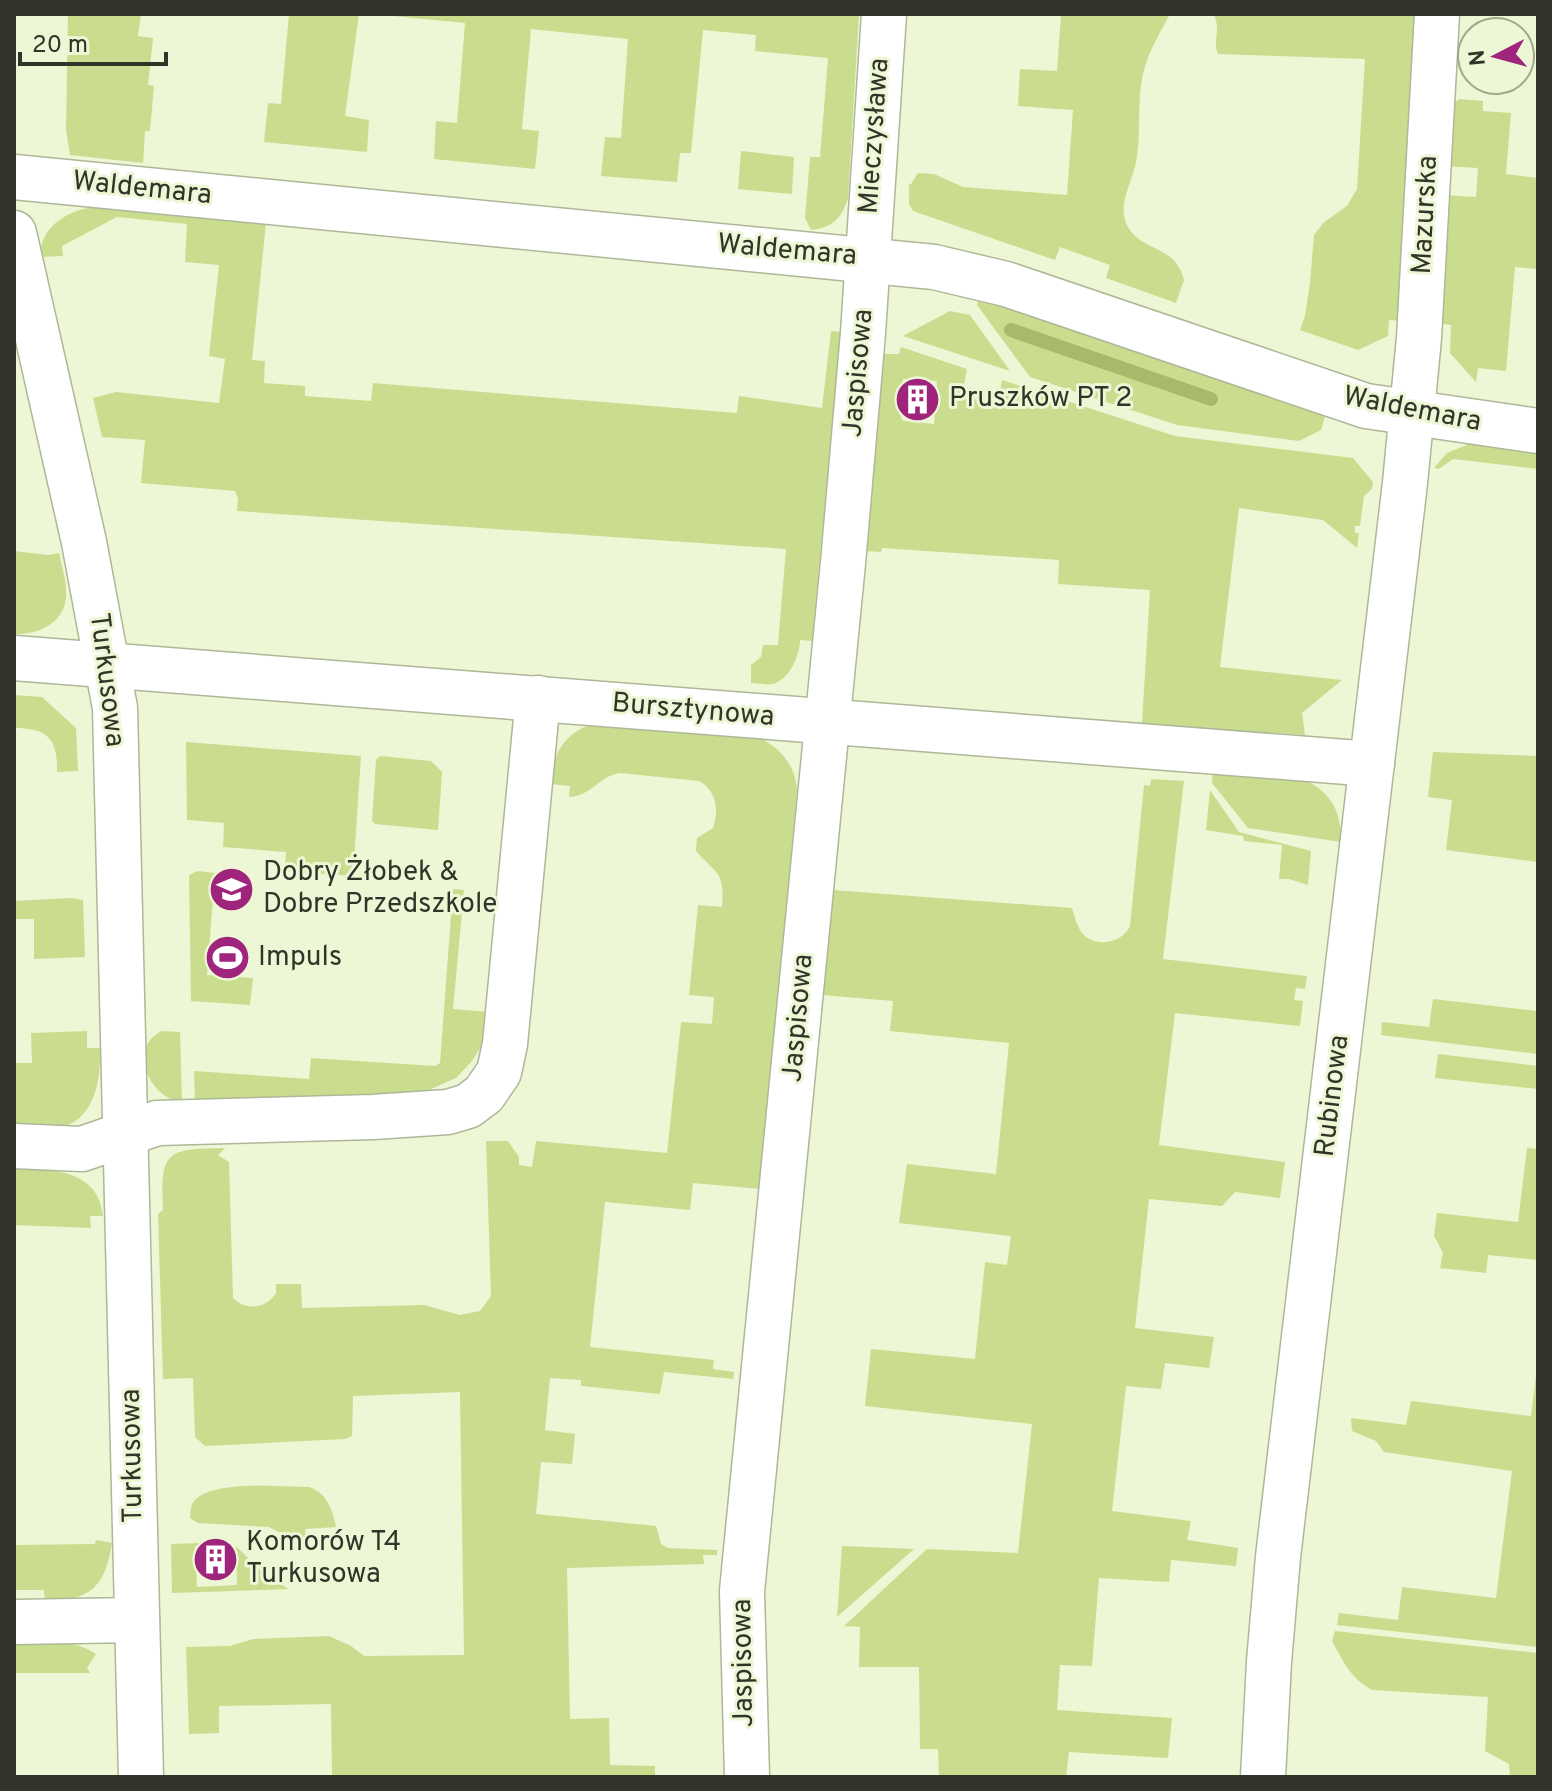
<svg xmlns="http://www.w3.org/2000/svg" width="1552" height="1791" font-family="Overpass,sans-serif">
<rect width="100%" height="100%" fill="#edf6d5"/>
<g fill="#cadd8e" fill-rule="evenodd">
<polygon points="68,14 141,14 138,36 153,38 148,85 154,86 150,131 145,131 143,163 70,155 66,130"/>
<polygon points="289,14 359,14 345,116 369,120 367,152 264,142 268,103 281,104"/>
<path d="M 373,14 L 859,14 L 848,198 C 842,218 832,228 811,230 L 805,218 L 810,157 L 820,157 L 828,58 L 755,51 L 756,35 L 703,30 L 691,153 L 680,153 L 677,182 L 601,176 L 605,137 L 621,138 L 628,39 L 531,29 L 522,129 L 539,131 L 535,169 L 434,159 L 436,121 L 457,123 L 465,23 Z"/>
<path d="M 1061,14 L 1170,14 C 1161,32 1149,50 1144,70 C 1136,100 1142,132 1136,162 C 1132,184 1116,205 1128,227 C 1143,253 1175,244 1184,280 L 1176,303 L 1106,278 L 1110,265 L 1060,247 L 1055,260 L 913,211 L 909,204 L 909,184 L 911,184 L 918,173 L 934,174 L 963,187 L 1067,195 L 1073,110 L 1018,106 L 1020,69 L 1057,71 Z"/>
<path d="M 1213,14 L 1420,14 L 1403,321 L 1389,320 L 1388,336 L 1358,350 L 1300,330 L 1305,316 L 1310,283 L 1314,235 L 1323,223 L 1347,206 L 1357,189 L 1365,59 L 1218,54 C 1212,40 1222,28 1213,14 Z"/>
<polygon points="1459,99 1483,101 1483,111 1511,113 1506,174 1538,178 1538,269 1515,267 1506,371 1478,368 1476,382 1450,353 1451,325 1436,323 1443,195 1476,197 1478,168 1445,166 1451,106"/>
<polygon points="741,151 794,157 792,194 738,189"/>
<path d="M 95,207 L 266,223 L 252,360 L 265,361 L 264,383 L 305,386 L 305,396 L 371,401 L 373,383 L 737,413 L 739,396 L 822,408 L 831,331 L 841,332 L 812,641 L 800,640 C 800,655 789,681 772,684 C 766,685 758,683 751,683 L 751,665 L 761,657 L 763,645 L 778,645 L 786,549 L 237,511 L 238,499 L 235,491 L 141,483 L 145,440 L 102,437 L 93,398 L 116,392 L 219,403 L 225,359 L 209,356 L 219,265 L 185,262 L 187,224 L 117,217 L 62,246 L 63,256 L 41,257 C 38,228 69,209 95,207 Z"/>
<polygon points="978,298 1325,416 1321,430 1299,441 1177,425 1030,377 977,305"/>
<polygon points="950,311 970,315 1010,371 903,336"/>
<path d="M 901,347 L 967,369 L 962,397 L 998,403 L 1002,380 L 1175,436 L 1353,458 L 1373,482 L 1372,489 L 1364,496 L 1360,526 L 1355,526 L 1355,533 L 1359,533 L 1357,548 L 1323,520 L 1239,508 L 1220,667 L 1342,680 L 1302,713 L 1305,735 L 1142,723 L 1150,590 L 1058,584 L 1059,560 L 882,548 L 881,552 L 866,551 L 884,354 L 899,354 ZM 903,379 L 937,381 L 934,424 L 904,421 L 901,418 Z"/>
<polygon points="1469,444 1538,452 1538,469 1453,459 1439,469 1434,468 1447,453"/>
<path d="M 14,551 L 48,555 L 59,553 C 62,567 67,583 66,597 C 64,624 37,635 14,634 Z"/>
<path d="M 14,695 L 42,697 L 76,728 L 78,771 L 57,772 C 58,738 47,728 14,728 Z"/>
<path d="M 594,723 L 760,738 C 781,749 795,765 797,789 L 761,1189 L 693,1183 L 690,1210 L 605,1202 L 590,1347 L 714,1360 L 713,1369 L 734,1372 L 733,1379 L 664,1372 L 660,1394 L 581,1386 L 581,1380 L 550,1378 L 545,1430 L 575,1434 L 572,1464 L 541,1462 L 536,1514 L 656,1526 L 661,1544 L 668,1548 L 717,1550 L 717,1555 L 703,1555 L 704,1564 L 567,1568 L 570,1719 L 609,1718 L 610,1765 L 655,1766 L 655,1777 L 332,1777 L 331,1704 L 219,1706 L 219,1733 L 189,1734 L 186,1647 L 230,1646 L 253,1639 L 329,1636 L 351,1646 L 364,1656 L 464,1655 L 460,1392 L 353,1396 L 352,1436 L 345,1439 L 205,1446 L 195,1437 L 193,1378 L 163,1379 L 158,1214 L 163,1210 C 160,1150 167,1149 225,1148 L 218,1155 L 229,1162 L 233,1298 C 246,1311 266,1309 276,1293 L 276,1284 L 301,1284 L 302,1308 L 424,1305 L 460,1315 L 480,1311 L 491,1296 L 486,1141 L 508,1141 L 519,1157 L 519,1165 L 532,1167 L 536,1141 L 667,1153 L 681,1022 L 712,1024 L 714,997 L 689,995 L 698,905 L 722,907 C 725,871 717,875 696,851 L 697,838 L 713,828 C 719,810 717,791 699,781 L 620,773 C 599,776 590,797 569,797 L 570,786 L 550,784 C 553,754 563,734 594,723 Z"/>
<polygon points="186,742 361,756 353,876 285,871 286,852 223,847 224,823 187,820"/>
<polygon points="1433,752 1538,756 1538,862 1446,850 1452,800 1428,797"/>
<polygon points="380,756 431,761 442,772 438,830 375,824 372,821 376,760"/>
<path d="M 1213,769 L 1301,778 C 1331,792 1341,809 1341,842 L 1248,828 L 1212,783 Z"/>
<path d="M 1151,779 L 1184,781 L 1163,959 L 1307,976 L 1305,989 L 1296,988 L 1294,1000 L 1303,1001 L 1300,1026 L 1175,1013 L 1159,1145 L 1285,1162 L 1280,1198 L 1235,1192 L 1222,1206 L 1149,1199 L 1135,1328 L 1214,1337 L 1209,1368 L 1165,1363 L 1161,1389 L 1126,1386 L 1112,1511 L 1191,1521 L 1187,1540 L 1238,1548 L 1236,1566 L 1171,1560 L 1169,1582 L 1099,1578 L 1092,1666 L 1060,1665 L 1057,1710 L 1172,1718 L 1168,1758 L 1069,1752 L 1066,1777 L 939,1777 L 938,1749 L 920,1749 L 919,1667 L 859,1667 L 860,1627 L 844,1626 L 927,1549 L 1018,1553 L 1032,1424 L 865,1406 L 871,1349 L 975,1359 L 985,1262 L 1007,1265 L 1011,1236 L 899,1223 L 907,1164 L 996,1174 L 1009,1043 L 890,1031 L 893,1001 L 822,995 L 832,890 L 1072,908 C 1075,917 1077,930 1086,937 C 1100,947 1123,942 1130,926 L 1144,785 L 1150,786 Z"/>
<polygon points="1210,790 1239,832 1311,851 1308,885 1289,879 1279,879 1282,845 1244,841 1243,836 1206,830"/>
<polygon points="198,871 215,873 207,975 253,978 250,1005 191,1001 189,875"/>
<polygon points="453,889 464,890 453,1009 490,1012 484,1042 472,1061 456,1078 420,1094 195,1103 194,1071 309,1079 311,1058 435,1066 440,1063"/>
<polygon points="71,898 83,900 85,957 34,959 34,919 14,919 14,901"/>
<polygon points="1433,999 1538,1011 1538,1054 1381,1035 1382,1022 1429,1027"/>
<path d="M 87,1031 L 87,1048 L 100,1048 C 101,1081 95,1124 53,1129 C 40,1130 27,1128 14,1127 L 14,1063 L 32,1063 L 31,1033 Z"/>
<path d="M 162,1031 L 180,1032 L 182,1102 C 149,1099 127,1047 162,1031 Z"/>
<polygon points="1438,1054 1538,1066 1538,1089 1435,1078"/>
<polygon points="1527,1148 1538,1149 1538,1260 1488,1255 1486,1273 1440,1268 1443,1253 1434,1236 1437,1213 1518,1222"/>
<path d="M 14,1168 C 51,1170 98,1168 103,1216 L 90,1216 L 91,1228 L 14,1225 Z"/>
<polygon points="1538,1359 1538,1647 1337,1625 1339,1613 1398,1620 1402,1587 1496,1598 1512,1471 1384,1452 1376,1441 1352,1431 1351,1418 1406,1425 1411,1401 1531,1416"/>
<path d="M 309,1487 C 326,1492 333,1510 336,1527 L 305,1529 L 306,1547 L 269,1527 L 198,1523 L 190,1518 C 191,1511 190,1505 195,1500 C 214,1480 281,1487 309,1487 Z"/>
<path d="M 96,1540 L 112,1543 C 105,1588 90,1600 45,1602 L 44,1590 L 14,1590 L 14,1545 L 95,1544 Z"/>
<polygon points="226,1542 230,1543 195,1546 197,1587 237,1585 236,1546 265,1575 289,1589 172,1593 171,1544"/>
<polygon points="842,1546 914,1549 837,1617"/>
<path d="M 1335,1631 L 1538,1653 L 1538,1777 L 1510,1777 L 1509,1764 L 1485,1751 L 1488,1697 L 1372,1690 C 1351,1679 1343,1661 1332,1641 Z"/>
<path d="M 14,1642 C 42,1642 72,1638 96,1654 L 87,1668 L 90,1673 L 14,1673 Z"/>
</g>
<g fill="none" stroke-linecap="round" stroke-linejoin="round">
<polyline stroke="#a8ba6a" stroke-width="14" points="1011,330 1211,399"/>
<defs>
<g id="minor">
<polyline points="14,177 934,267 1006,284 1366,406 1538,431"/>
<polyline points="14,233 84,542 115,708 141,1777"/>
<polyline points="14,658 1372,764"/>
<polyline points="14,1146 82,1149 157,1123 373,1117 448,1112 468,1106 484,1094 499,1072 505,1044 538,698"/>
<polyline points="14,1622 137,1620"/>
<polyline points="747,1777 742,1591 843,563 863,333 884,14"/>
<polyline points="1263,1777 1269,1662 1278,1557 1405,483 1419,338 1437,14"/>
</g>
</defs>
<use href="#minor" stroke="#aeb798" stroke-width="47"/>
<use href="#minor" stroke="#fff" stroke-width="44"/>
</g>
<defs>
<symbol id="building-disc" viewBox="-11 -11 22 22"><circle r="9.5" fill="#9f257c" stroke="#edf6d5"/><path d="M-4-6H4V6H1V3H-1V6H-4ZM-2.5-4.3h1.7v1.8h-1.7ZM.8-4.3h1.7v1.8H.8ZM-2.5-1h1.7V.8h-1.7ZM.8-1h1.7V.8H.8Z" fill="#fff"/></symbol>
<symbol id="school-disc" viewBox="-11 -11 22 22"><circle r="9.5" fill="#9f257c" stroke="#edf6d5"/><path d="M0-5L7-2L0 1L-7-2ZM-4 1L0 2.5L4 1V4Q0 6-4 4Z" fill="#fff"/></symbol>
<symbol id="stadium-disc" viewBox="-11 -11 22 22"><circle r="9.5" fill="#9f257c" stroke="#edf6d5"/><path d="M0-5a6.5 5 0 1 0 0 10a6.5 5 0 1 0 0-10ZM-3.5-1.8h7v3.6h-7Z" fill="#fff"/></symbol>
</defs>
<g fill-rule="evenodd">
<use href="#building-disc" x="892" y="374" width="51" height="51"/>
<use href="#school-disc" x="206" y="864" width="51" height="51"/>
<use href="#stadium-disc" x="202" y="932" width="51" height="51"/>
<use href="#building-disc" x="190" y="1534" width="51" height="51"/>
</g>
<g text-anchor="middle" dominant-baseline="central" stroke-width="6" stroke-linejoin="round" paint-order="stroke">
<g font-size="28" fill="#313428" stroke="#edf6d5">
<text transform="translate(875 136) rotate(-86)">Mieczysława</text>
<text transform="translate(142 189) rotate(6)">Waldemara</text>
<text transform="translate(1426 215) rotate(-87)">Mazurska</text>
<text transform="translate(787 251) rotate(5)">Waldemara</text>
<text transform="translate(859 373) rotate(-85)">Jaspisowa</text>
<text transform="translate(1412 410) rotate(11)">Waldemara</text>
<text transform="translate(106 680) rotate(83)">Turkusowa</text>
<text transform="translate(693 711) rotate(5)">Bursztynowa</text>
<text transform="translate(799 1018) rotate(-85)">Jaspisowa</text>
<text transform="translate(1333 1096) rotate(-83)">Rubinowa</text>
<text transform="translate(133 1456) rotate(-91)">Turkusowa</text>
<text transform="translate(744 1663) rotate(-91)">Jaspisowa</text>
</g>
<g font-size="28" fill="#313428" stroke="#edf6d5" text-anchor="start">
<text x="949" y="399">Pruszków PT 2</text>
<text x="263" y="873">Dobry Żłobek &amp;<tspan x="263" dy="32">Dobre Przedszkole</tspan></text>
<text x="258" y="958">Impuls</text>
<text x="246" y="1543">Komorów T4<tspan x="246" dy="32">Turkusowa</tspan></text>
</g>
</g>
<rect width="1552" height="1791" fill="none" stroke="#313428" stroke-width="32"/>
<g transform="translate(1496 56) rotate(264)"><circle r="38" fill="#edf6d5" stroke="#a2a890" stroke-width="2"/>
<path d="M0-6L14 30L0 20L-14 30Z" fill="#9f257c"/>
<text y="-12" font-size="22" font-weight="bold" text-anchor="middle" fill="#313428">N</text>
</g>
<path d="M20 52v12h146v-12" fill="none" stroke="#313428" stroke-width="4"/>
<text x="32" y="52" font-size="24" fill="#313428" stroke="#edf6d5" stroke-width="6" paint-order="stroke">20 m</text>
</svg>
